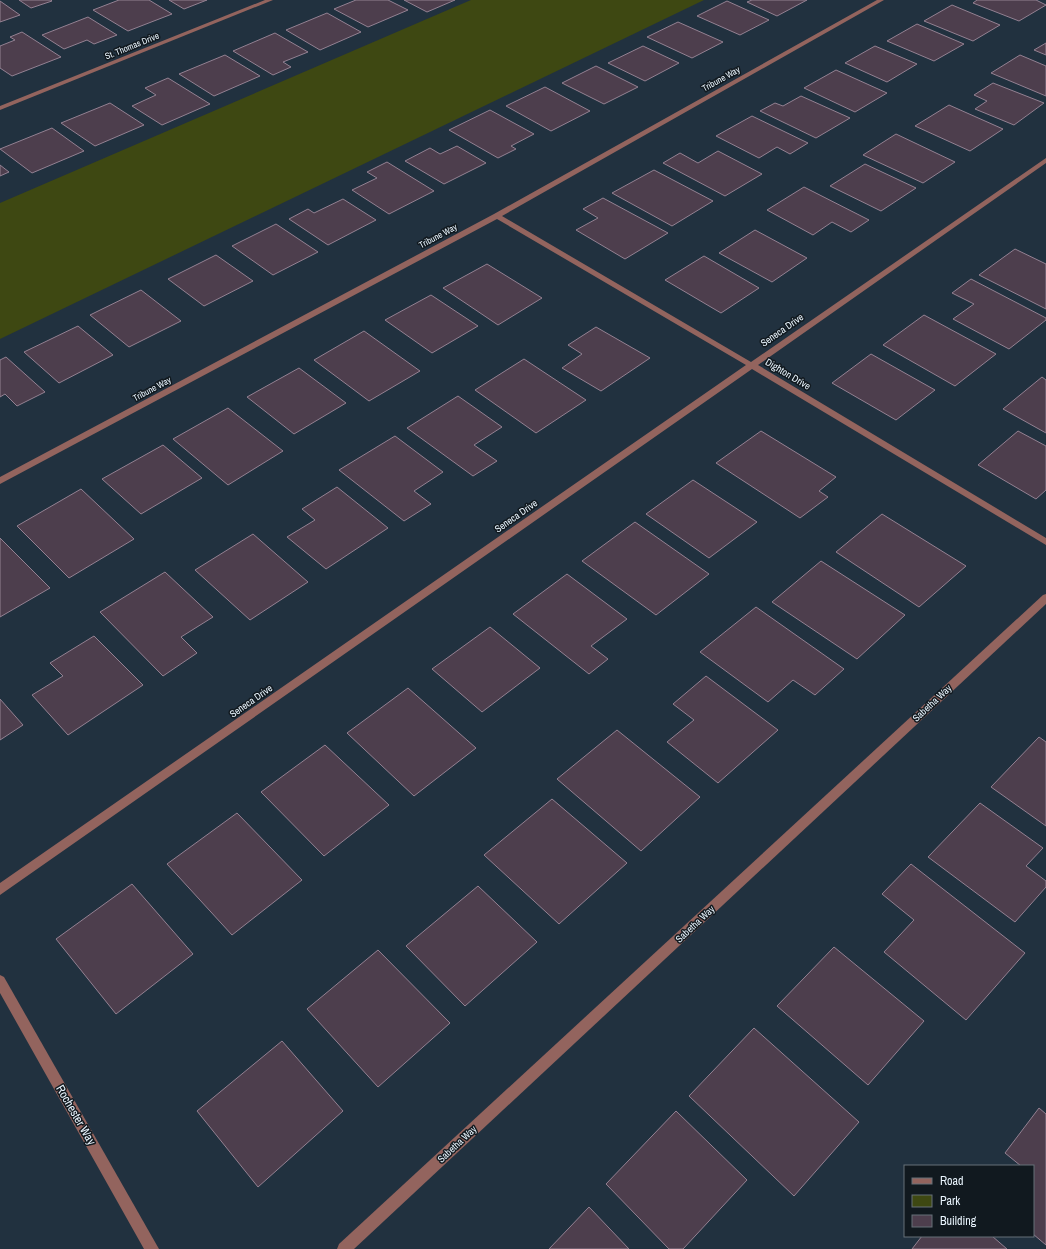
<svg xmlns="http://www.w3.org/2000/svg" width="1046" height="1249" font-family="'Archivo Narrow',sans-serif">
<rect width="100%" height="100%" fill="#21313f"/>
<polygon fill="#3e4812" points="471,0 704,0 0,339 0,203"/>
<g fill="#4d3e4d" stroke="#938192">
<polygon points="19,0 51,0 52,1 31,8"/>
<polygon points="119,0 149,0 172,14 128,31 93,10"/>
<polygon points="169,0 207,0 184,9"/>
<polygon points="356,0 388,0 408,10 368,27 334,9"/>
<polygon points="404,0 455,0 427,12"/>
<polygon points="752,0 807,0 777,16 747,2"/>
<polygon points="977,0 1036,0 1046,5 1019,21 973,3"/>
<polygon points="0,1 20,15 0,22"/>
<polygon points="727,1 769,20 740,35 697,16"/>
<polygon points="952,5 1000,25 973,41 924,21"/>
<polygon points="327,13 361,32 320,50 286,30"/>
<polygon points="88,17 117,35 94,44 87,40 64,49 42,35"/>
<polygon points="678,22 723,42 692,58 647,37"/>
<polygon points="917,24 964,44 934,61 887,41"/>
<polygon points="22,32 61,57 12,76 0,68 0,46 15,40 10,37"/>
<polygon points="275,33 308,52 283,62 291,67 273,75 233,51"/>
<polygon points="1046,43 1046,55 1034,50"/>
<polygon points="643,46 679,63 645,81 608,63"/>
<polygon points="875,46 917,64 887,82 845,63"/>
<polygon points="225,55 260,76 214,96 179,74"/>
<polygon points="1020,55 1046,66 1046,96 991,73"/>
<polygon points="596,66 638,87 604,104 562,83"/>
<polygon points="836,70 887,93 855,112 804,88"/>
<polygon points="168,78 210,104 162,125 132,106 156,95 145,88"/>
<polygon points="993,83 1044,103 1014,125 975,109 987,101 974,95"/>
<polygon points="545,87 590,111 551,131 506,106"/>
<polygon points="801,96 850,118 816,138 760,111 775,103 783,106"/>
<polygon points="110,103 144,125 95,146 61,123"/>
<polygon points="949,105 1003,129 970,151 915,126"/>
<polygon points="490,110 534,134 511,146 516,149 498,158 449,130"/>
<polygon points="752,116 808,143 790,154 777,147 759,158 716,136"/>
<polygon points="52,128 84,151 32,173 0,149"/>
<polygon points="896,134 955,162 923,183 863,155"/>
<polygon points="457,146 486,163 444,184 405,161 430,148 440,154"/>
<polygon points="718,151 762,174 725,196 663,163 680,153 698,163"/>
<polygon points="387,162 434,191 389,214 352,190 377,178 367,172"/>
<polygon points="865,164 916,188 881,211 830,186"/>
<polygon points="0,165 9,172 0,176"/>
<polygon points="654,170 713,201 672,226 612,193"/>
<polygon points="804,187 869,220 851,232 832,222 813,235 767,210"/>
<polygon points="603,198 668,233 625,259 576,230 598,218 583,209"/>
<polygon points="343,199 376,220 328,245 289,219 308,209 314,213"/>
<polygon points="276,224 318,252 273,275 232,246"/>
<polygon points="755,230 807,258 772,282 719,253"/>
<polygon points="1015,249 1046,264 1046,309 979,275"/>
<polygon points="216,255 253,281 204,306 168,279"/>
<polygon points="704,256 759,288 721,313 665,280"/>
<polygon points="487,264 542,298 498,325 443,288"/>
<polygon points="971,279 1046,318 1046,320 1009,349 953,319 974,304 952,293"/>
<polygon points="141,290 181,321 129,347 90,315"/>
<polygon points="431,295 478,326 432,353 385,320"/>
<polygon points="924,315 996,354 955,386 883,345"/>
<polygon points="78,326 113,355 59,383 24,352"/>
<polygon points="596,327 650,358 601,391 562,368 582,354 568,345"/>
<polygon points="364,331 420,371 369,401 314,360"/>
<polygon points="871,354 935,390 896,420 832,383"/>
<polygon points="6,357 45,392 17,406 5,394 0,397 0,360"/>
<polygon points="524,359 586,400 536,433 475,390"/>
<polygon points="299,368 346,403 294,434 247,397"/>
<polygon points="1042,377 1046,380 1046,433 1003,409"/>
<polygon points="458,396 502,427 474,445 497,461 473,476 407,428"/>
<polygon points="228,408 283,451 228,485 173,439"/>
<polygon points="761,431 836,477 819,491 828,497 800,518 716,463"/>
<polygon points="1018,431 1046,446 1046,490 1036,499 978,465"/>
<polygon points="395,436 443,472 414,491 431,504 404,521 339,470"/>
<polygon points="163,445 202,478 141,514 102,479"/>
<polygon points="693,480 757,522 709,558 646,514"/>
<polygon points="337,487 388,528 326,569 287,537 315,520 302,509"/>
<polygon points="81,489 134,539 69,578 17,526"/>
<polygon points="882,514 966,566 919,607 836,552"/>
<polygon points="635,522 709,574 656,615 582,561"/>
<polygon points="253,534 308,582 250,620 195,570"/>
<polygon points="0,538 50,588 0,617"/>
<polygon points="821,561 905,615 857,659 772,602"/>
<polygon points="165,572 213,617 181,637 197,653 163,676 100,612"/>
<polygon points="567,574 627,619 591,646 608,659 589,674 513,614"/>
<polygon points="756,607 844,669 815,695 793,680 768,702 700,652"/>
<polygon points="490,627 540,668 482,712 432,669"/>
<polygon points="94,636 143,685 68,735 32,695 63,676 50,663"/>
<polygon points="706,676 778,730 718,783 667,742 694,720 673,704"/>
<polygon points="408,688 476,748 414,796 347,733"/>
<polygon points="0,699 23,725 0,740"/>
<polygon points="617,730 700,797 641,851 557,779"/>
<polygon points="1039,737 1046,742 1046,826 991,787"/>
<polygon points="325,745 389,805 324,856 261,792"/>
<polygon points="552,799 627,863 559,924 484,855"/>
<polygon points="980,803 1043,848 1026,866 1046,881 1046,887 1015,922 928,857"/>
<polygon points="237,813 302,880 232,935 167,864"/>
<polygon points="911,864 1025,953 966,1020 884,952 914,920 882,894"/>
<polygon points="132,884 193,954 116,1014 56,939"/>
<polygon points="478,886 537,942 465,1006 406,946"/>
<polygon points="834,947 924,1021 868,1085 777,1006"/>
<polygon points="378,950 450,1023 378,1087 307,1009"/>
<polygon points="754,1028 859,1122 794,1196 689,1096"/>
<polygon points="282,1041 343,1111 258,1187 197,1111"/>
<polygon points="1039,1108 1046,1114 1046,1245 1033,1234 1033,1166 1021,1166 1005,1153"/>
<polygon points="676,1111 747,1180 683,1249 669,1249 606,1184"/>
<polygon points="589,1207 629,1249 549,1249"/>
<polygon points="922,1236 992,1236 1007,1249 912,1249"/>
</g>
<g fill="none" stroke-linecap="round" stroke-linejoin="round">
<g fill="#93645e" fill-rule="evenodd">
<polygon points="265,0 273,0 0,110 0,106"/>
<polygon points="877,0 884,0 502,216 751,362 1046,158 1046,163 758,365 1046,538 1046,545 752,369 0,895 0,883 746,365 497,219 0,484 0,477 494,214"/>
<polygon points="1046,594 1046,604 354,1249 337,1249 339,1244 1043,595"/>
<polygon points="0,975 4,977 159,1249 144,1249 0,993"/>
</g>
</g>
<g text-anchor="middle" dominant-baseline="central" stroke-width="3" stroke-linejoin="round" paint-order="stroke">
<g font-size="9" fill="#e9f4fd" stroke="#11191f">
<text transform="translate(132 46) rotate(-22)">St. Thomas Drive</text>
<text transform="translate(721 79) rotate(-29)">Tribune Way</text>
<text transform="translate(438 236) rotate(-28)">Tribune Way</text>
<text transform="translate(152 389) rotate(-28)">Tribune Way</text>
</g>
<g font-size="10" fill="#e9f4fd" stroke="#11191f">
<text transform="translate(782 330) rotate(-35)">Seneca Drive</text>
<text transform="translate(788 374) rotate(31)">Dighton Drive</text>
<text transform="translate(516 516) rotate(-35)">Seneca Drive</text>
<text transform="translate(251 701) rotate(-35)">Seneca Drive</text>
<text transform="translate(932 703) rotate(-43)">Sabetha Way</text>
<text transform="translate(695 924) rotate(-43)">Sabetha Way</text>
<text transform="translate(457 1144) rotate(-43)">Sabetha Way</text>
</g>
<g font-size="12" fill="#e9f4fd" stroke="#11191f">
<text transform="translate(76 1115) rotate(60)">Rochester Way</text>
</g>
</g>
<rect x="904" y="1165" width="130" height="72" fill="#11191f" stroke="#677178"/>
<rect x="912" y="1178" width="20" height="6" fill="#93645e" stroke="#677178"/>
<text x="940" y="1185" font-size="12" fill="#e9f4fd">Road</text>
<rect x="912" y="1195" width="20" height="12" fill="#3e4812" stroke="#677178"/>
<text x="940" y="1205" font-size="12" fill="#e9f4fd">Park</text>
<rect x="912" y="1215" width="20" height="12" fill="#4d3e4d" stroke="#677178"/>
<text x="940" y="1225" font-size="12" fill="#e9f4fd">Building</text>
</svg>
